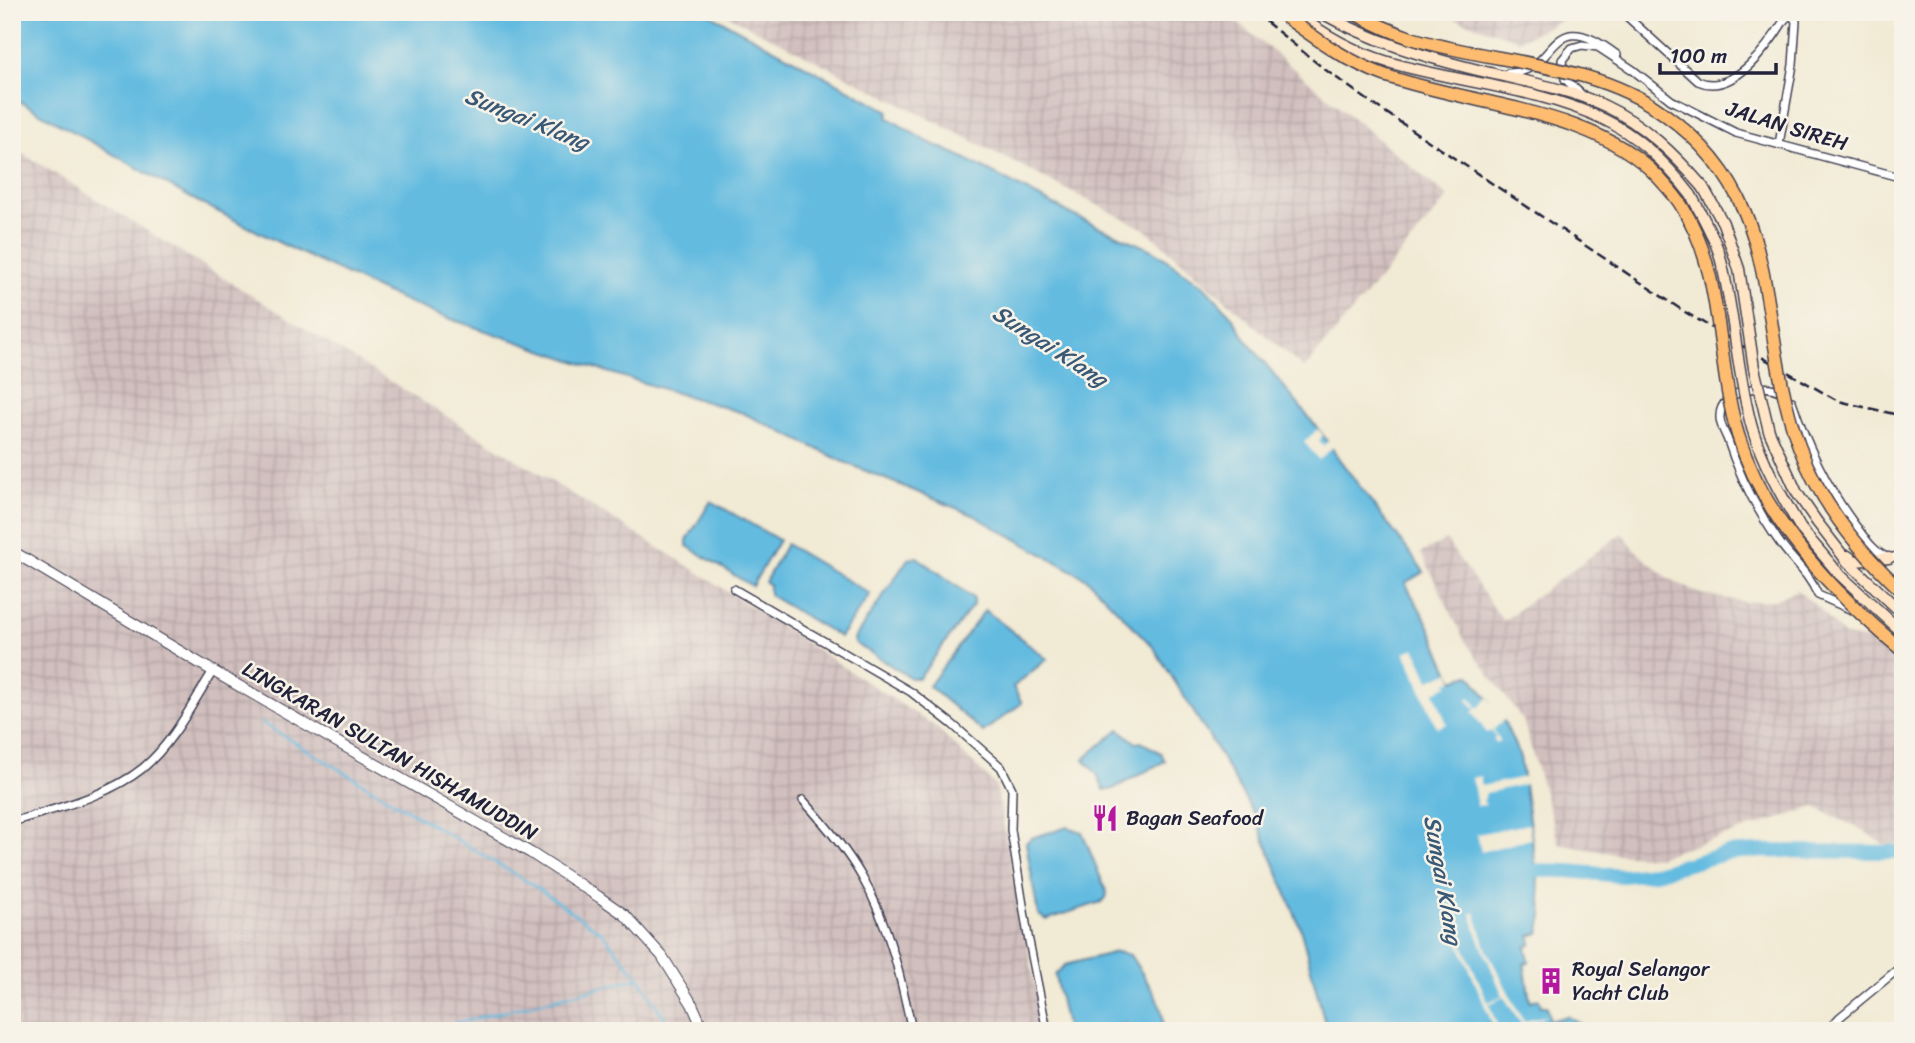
<svg xmlns="http://www.w3.org/2000/svg" width="1915" height="1043" font-family="Sriracha,sans-serif">
<defs>
<pattern id="industrial-grid" width="8" height="8" patternUnits="userSpaceOnUse" patternTransform="scale(1.75)"><rect width="8" height="8" fill="#d1bfbe"/><path d="M0 4h8M4 0v8" fill="none" stroke="#b3a4a4"/></pattern>
</defs>
<rect width="100%" height="100%" fill="#f7f3e8"/>
<filter id="ink" filterUnits="userSpaceOnUse"><feTurbulence type="fractalNoise" baseFrequency=".0143" numOctaves="2"/><feDisplacementMap in="SourceGraphic" scale="14" xChannelSelector="R" yChannelSelector="G"/><feConvolveMatrix kernelMatrix="1 2 1 2 8 2 1 2 1" color-interpolation-filters="sRGB"/></filter>
<filter id="wash" filterUnits="userSpaceOnUse"><feTurbulence type="fractalNoise" baseFrequency=".00686" numOctaves="4" result="noise"/><feDisplacementMap in="SourceGraphic" scale="28" xChannelSelector="R" yChannelSelector="G"/><feGaussianBlur stdDeviation="1.57" result="paint"/><feColorMatrix in="noise" values="0 0 0 0 0 0 0 0 0 0 0 0 0 0 0 0 0 1.4 0 .05"/><feComposite in="paint" operator="in"/></filter>
<g filter="url(#wash)">
<rect width="100%" height="100%" fill="#f1ead4"/>
<g fill="url(#industrial-grid)">
<polygon points="721,12 1225,12 1448,197 1304,369 1146,230"/>
<polygon points="1435,12 1579,12 1519,40"/>
<polygon points="12,147 693,569 936,727 996,786 1044,1031 12,1031"/>
<polygon points="1622,533 1639,554 1669,579 1701,594 1745,602 1774,600 1797,590 1819,608 1844,636 1876,641 1888,645 1893,651 1894,677 1903,685 1903,843 1887,846 1864,831 1815,807 1657,857 1616,854 1559,844 1523,720 1465,641 1421,553 1446,540 1503,621"/>
</g>
<g fill="#63bbe0" stroke="#426e8e" stroke-width="2">
<polygon points="12,12 706,12 889,111 887,117 926,141 960,156 1079,218 1154,251 1204,286 1231,315 1247,341 1323,435 1339,459 1422,569 1424,572 1405,583 1427,622 1453,680 1470,675 1503,719 1520,757 1543,916 1539,933 1530,936 1531,945 1526,946 1529,962 1524,963 1530,1001 1539,999 1541,1006 1547,1006 1550,1021 1567,1016 1581,1024 1580,1031 1327,1031 1300,927 1255,816 1213,743 1154,648 1087,579 973,515 844,462 743,413 604,371 436,314 377,289 280,243 191,198 12,97"/>
<polygon points="711,501 779,540 752,586 687,546 687,540"/>
<polygon points="786,544 870,594 840,637 769,595 769,585 765,582"/>
<polygon points="917,557 973,598 973,605 919,678 911,678 855,643 854,639 908,559"/>
<polygon points="985,610 1047,659 1013,687 1022,703 983,732 929,686"/>
<polygon points="1119,729 1136,743 1141,742 1161,753 1165,761 1111,790 1104,790 1097,774 1084,759"/>
<polygon points="1068,827 1082,832 1107,893 1106,898 1101,902 1046,920 1038,914 1026,843 1031,838"/>
<path d="M 1116,952 L 1130,955 C 1141,973 1171,1011 1161,1030 L 1133,1031 L 1132,1027 L 1127,1028 L 1125,1022 L 1114,1026 L 1115,1031 L 1067,1031 L 1055,975 L 1065,965 Z"/>
</g>
<g fill="#f1ead4">
<polygon points="1318,429 1323,435 1319,441 1323,446 1330,439 1334,446 1319,460 1304,442"/>
<polygon points="1415,648 1429,680 1450,672 1453,680 1447,683 1448,686 1434,692 1447,724 1437,728 1405,652"/>
<polygon points="1470,697 1478,708 1488,698 1506,718 1493,730 1500,740 1496,743 1493,739 1496,737 1491,731 1487,733 1472,712 1476,709 1466,699"/>
<polygon points="1481,776 1481,786 1525,777 1526,784 1486,793 1483,801 1486,805 1477,806 1472,778"/>
<polygon points="1529,824 1531,839 1481,852 1477,834"/>
<polygon points="1471,913 1475,913 1487,951 1524,1022 1549,1014 1524,1028 1504,997 1489,1004 1498,1028 1495,1030 1459,944 1462,943 1488,1002 1503,996 1479,939"/>
</g>
<g fill="none" stroke-linecap="round" stroke-linejoin="round">
<g stroke="#63bbe0" stroke-width="2.5">
<polyline points="262,723 536,887 602,933 639,978 673,1031"/>
<polyline points="424,1031 639,978"/>
</g>
<polyline stroke="#63bbe0" stroke-width="14" points="1519,870 1568,871 1622,876 1655,873 1728,853 1756,851 1903,852"/>
</g>
</g>
<g filter="url(#ink)">
<g fill="none" stroke-linecap="round" stroke-linejoin="round">
<defs>
<g id="minor">
<path d="M 1622,12 L 1698,81 C 1733,97 1769,45 1785,19 L 1791,14 L 1796,21 L 1793,65 L 1779,144"/>
<path d="M 1508,73 C 1561,74 1545,0 1617,55"/>
<polyline points="1581,94 1565,79 1562,60 1572,48 1582,45 1598,47 1633,70 1671,100 1736,133 1903,178"/>
<path d="M 1783,393 C 1772,386 1760,386 1747,390 C 1734,393 1719,402 1720,418 C 1720,424 1724,432 1727,438 C 1739,475 1757,511 1780,543 C 1793,561 1809,574 1818,595 L 1854,611"/>
<path d="M 1792,401 C 1807,446 1826,486 1855,525 C 1865,538 1873,552 1889,558 L 1903,555"/>
<polyline points="734,589 911,692 952,724 1001,767 1012,789 1011,830 1028,936 1047,1031"/>
<path d="M 803,800 C 825,824 846,849 862,877 C 889,924 901,978 912,1031"/>
<path d="M 12,822 C 56,808 107,797 143,768 C 173,743 192,704 213,671"/>
<polyline points="1827,1031 1840,1017 1903,965"/>
</g>
<polyline id="tertiary" points="12,551 213,671 531,853 599,897 625,915 662,956 692,1004 704,1031"/>
<g id="secondary">
<path d="M 1294,12 C 1321,33 1354,52 1388,62 C 1458,83 1536,87 1603,119 C 1639,136 1667,164 1691,195"/>
<path d="M 1320,12 C 1373,42 1428,58 1486,72 C 1526,82 1567,88 1605,106 C 1644,124 1675,155 1703,187"/>
<polyline points="1817,522 1847,561 1903,614"/>
<polyline points="1801,529 1839,574 1903,633"/>
<polyline points="1848,556 1855,561 1889,558"/>
</g>
<polyline id="primary" points="1279,12 1293,22"/>
</defs>
<use href="#minor" stroke="#414052" stroke-width="10"/>
<use href="#tertiary" stroke="#414052" stroke-width="12"/>
<use href="#secondary" stroke="#414052" stroke-width="13"/>
<use href="#primary" stroke="#414052" stroke-width="15"/>
<use href="#minor" stroke="#fff" stroke-width="7"/>
<use href="#tertiary" stroke="#fff" stroke-width="10"/>
<use href="#secondary" stroke="#ffe4c6" stroke-width="10"/>
<use href="#primary" stroke="#febc70" stroke-width="12"/>
<polyline stroke="#22223b" stroke-width="2.5" stroke-dasharray="10 5" stroke-linecap="butt" points="1254,12 1323,68 1373,104 1685,312 1744,347 1838,401 1903,416"/>
<defs>
<g id="secondary-bridge">
<polyline points="1703,187 1723,223 1739,269 1754,368 1769,431 1797,493 1817,522"/>
<path d="M 1691,195 C 1701,214 1712,232 1719,253 C 1735,310 1736,371 1752,428 C 1763,464 1782,497 1801,529"/>
</g>
<g id="primary-bridge">
<path d="M 1352,12 C 1371,22 1390,31 1411,38 C 1493,64 1591,61 1663,113 C 1790,203 1753,321 1799,446 C 1820,504 1859,551 1903,592"/>
<path d="M 1293,22 C 1322,43 1349,62 1384,75 C 1467,105 1596,109 1658,177 C 1666,186 1675,195 1681,205 C 1725,273 1715,360 1738,435 C 1765,523 1834,593 1903,651"/>
</g>
</defs>
<use href="#secondary-bridge" stroke="#414052" stroke-width="13" stroke-linecap="butt"/>
<use href="#primary-bridge" stroke="#414052" stroke-width="15" stroke-linecap="butt"/>
<use href="#secondary-bridge" stroke="#ffe4c6" stroke-width="10"/>
<use href="#primary-bridge" stroke="#febc70" stroke-width="12"/>
</g>
</g>
<defs>
<symbol id="restaurant-bare" viewBox="-9 -9 18 18"><path d="M-5-6h1v4h1v-4h1v4h1v-4h1v5L-1.5 .5V6h-2V.5L-5-1ZM5-6V6H3V1.5H1.5Q1.5-4 5-6Z" fill="#b5179e" stroke="#f7f3e8" stroke-width="2.5" paint-order="stroke"/></symbol>
<symbol id="building-bare" viewBox="-9 -9 18 18"><path d="M-4-6H4V6H1V3H-1V6H-4ZM-2.5-4.3h1.7v1.8h-1.7ZM.8-4.3h1.7v1.8H.8ZM-2.5-1h1.7V.8h-1.7ZM.8-1h1.7V.8H.8Z" fill="#b5179e" stroke="#f7f3e8" stroke-width="2.5" paint-order="stroke"/></symbol>
</defs>
<g fill-rule="evenodd">
<use href="#restaurant-bare" x="1086" y="799" width="38" height="38"/>
<use href="#building-bare" x="1532" y="962" width="38" height="38"/>
</g>
<g text-anchor="middle" dominant-baseline="central" stroke-width="5" stroke-linejoin="round" paint-order="stroke">
<g font-size="21" fill="#22223b" stroke="#f7f3e8">
<text transform="translate(1787 126) rotate(17)">JALAN SIREH</text>
<text transform="translate(390 751) rotate(30)">LINGKARAN SULTAN HISHAMUDDIN</text>
</g>
<g font-size="21" fill="#22223b" stroke="#f7f3e8" text-anchor="start">
<text x="1126" y="818">Bagan Seafood</text>
<text x="1572" y="969">Royal Selangor<tspan x="1572" dy="24">Yacht Club</tspan></text>
</g>
<g font-size="23" font-style="italic" fill="#395875" stroke="#f7f3e8">
<text transform="translate(527 119) rotate(22)">Sungai Klang</text>
<text transform="translate(1050 346) rotate(33)">Sungai Klang</text>
<text transform="translate(1443 880) rotate(80)">Sungai Klang</text>
</g>
</g>
<rect width="1915" height="1043" fill="none" stroke="#f7f3e8" stroke-width="42"/>
<path d="M1660 63v10h116v-10" fill="none" stroke="#22223b" stroke-width="3.5"/>
<text x="1670" y="63" font-size="21" fill="#22223b" stroke="#f7f3e8" stroke-width="5" paint-order="stroke">100 m</text>
</svg>
